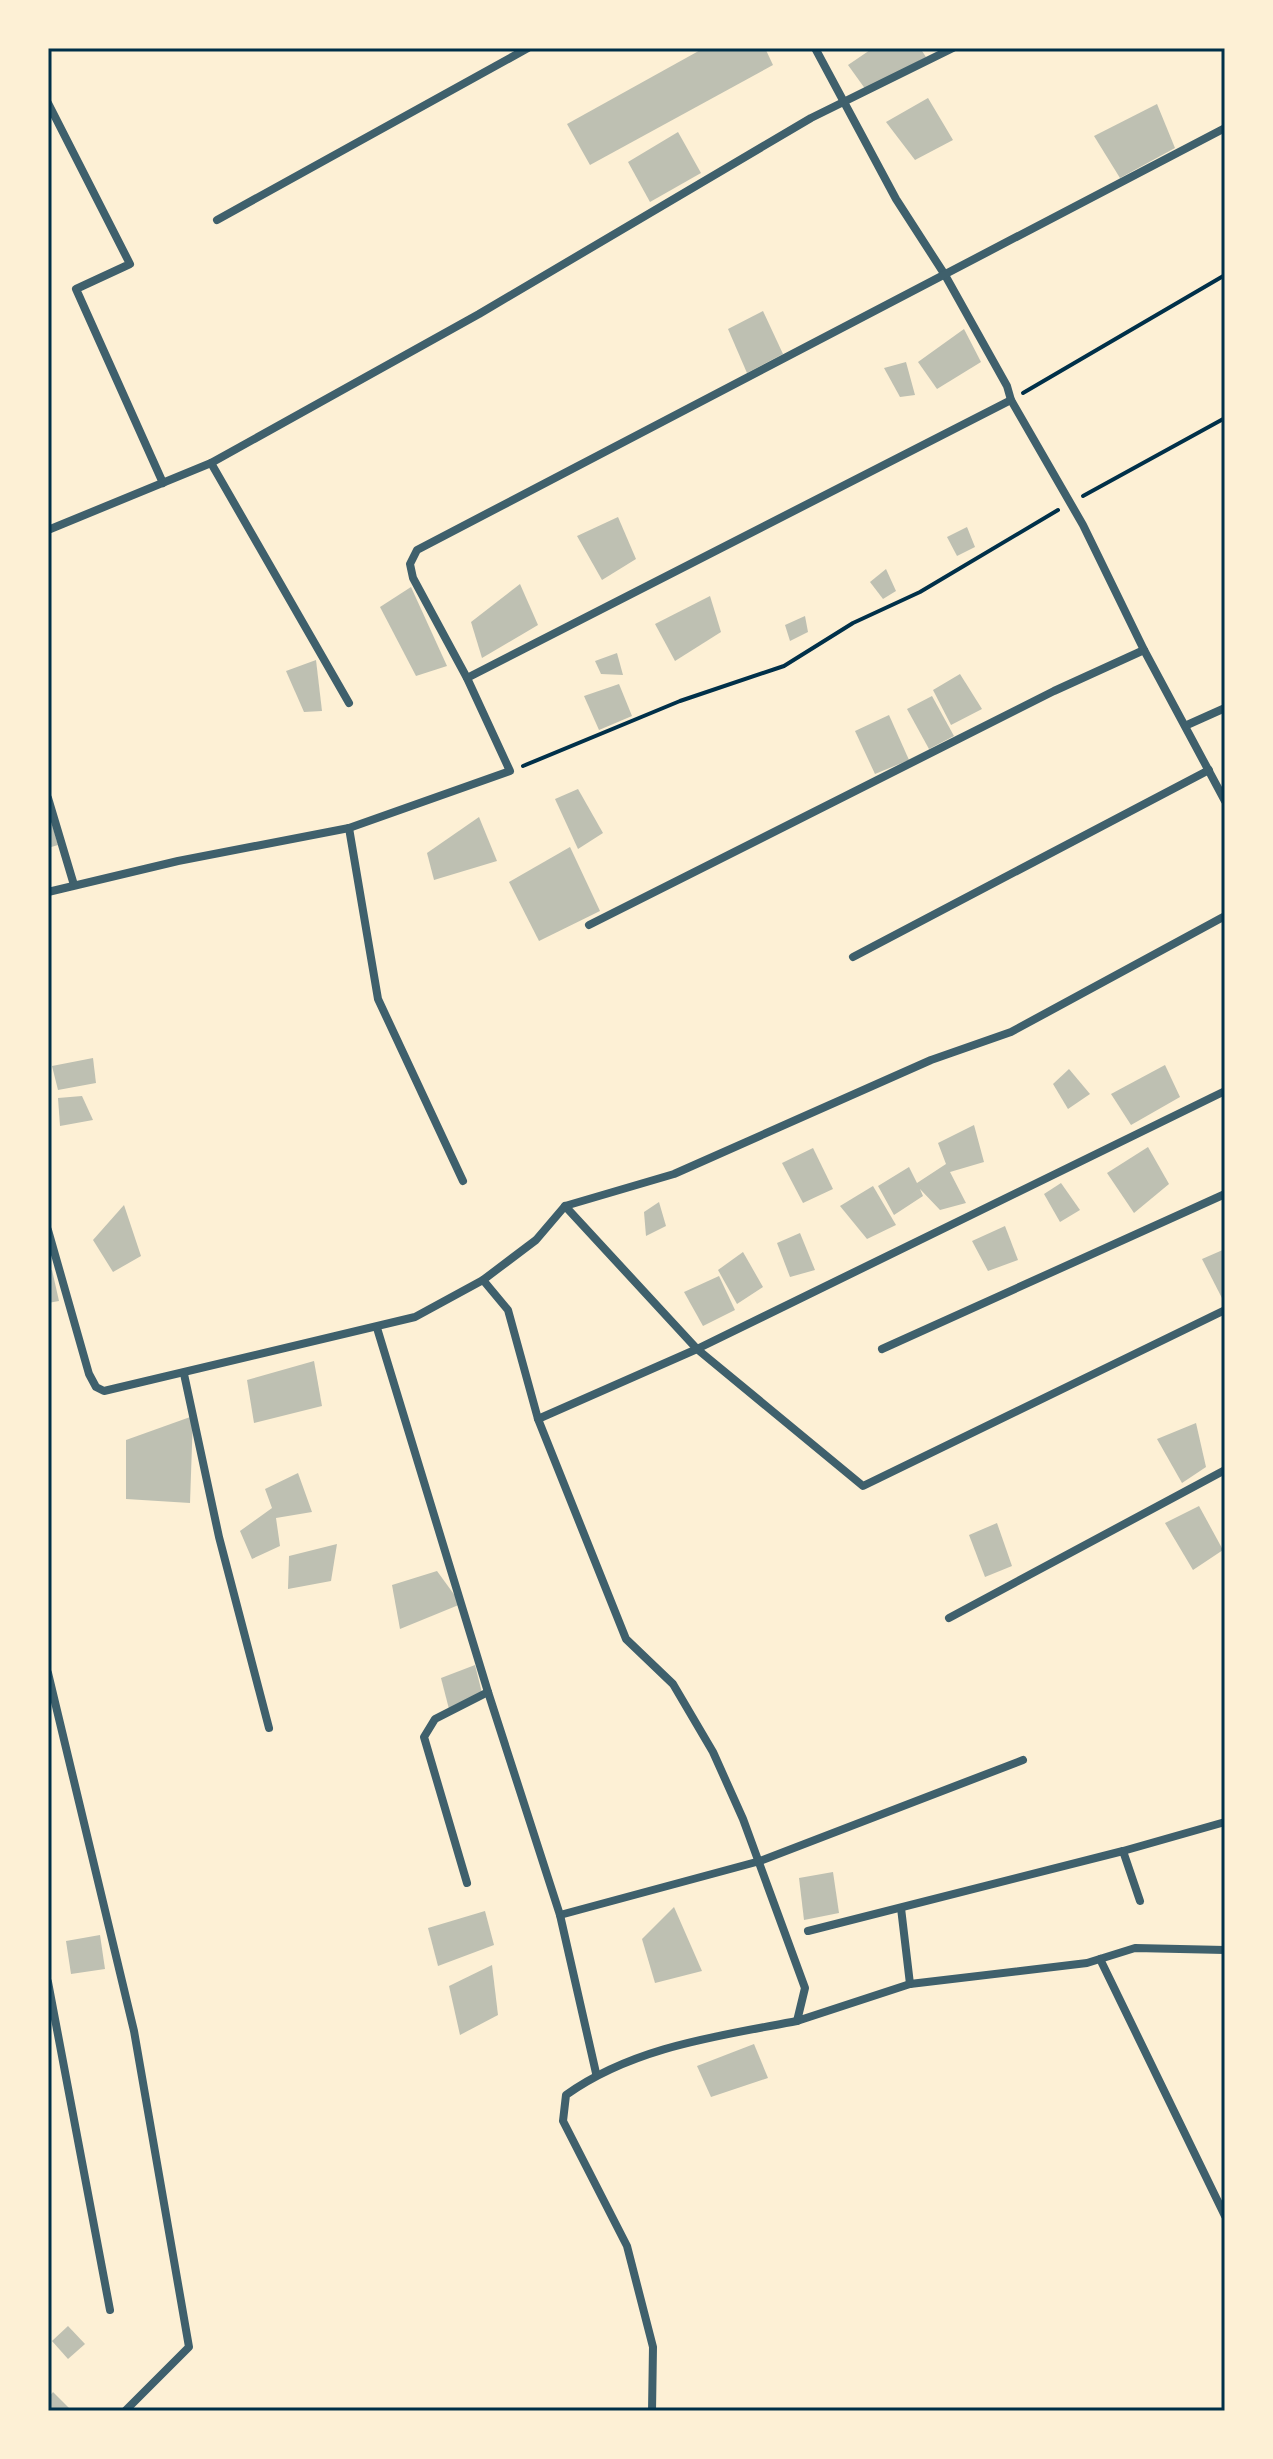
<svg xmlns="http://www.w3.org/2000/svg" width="1273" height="2459" font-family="Mulish,sans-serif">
<rect width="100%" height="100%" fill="#fdf0d5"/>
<g fill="#bec0b2">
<polygon points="704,48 765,48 773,65 590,165 567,124"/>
<polygon points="873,48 920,48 926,57 866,90 848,65"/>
<polygon points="928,98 953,140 915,160 886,122"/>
<polygon points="1157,104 1175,148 1120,178 1094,136"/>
<polygon points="678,132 701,173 650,202 628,162"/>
<polygon points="763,311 783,354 747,373 728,329"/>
<polygon points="964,329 981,362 937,389 918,362"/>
<polygon points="906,362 915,395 900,397 884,368"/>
<polygon points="618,517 636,559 602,580 577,536"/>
<polygon points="967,527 975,547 957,556 947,537"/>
<polygon points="886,569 896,591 883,599 870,582"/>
<polygon points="520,584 538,625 482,658 471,622"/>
<polygon points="411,587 447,666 416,676 380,607"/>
<polygon points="710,596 721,632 675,661 655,624"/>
<polygon points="805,616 808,632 790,641 785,625"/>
<polygon points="617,653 623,675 601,674 595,661"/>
<polygon points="316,660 322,711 304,712 286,671"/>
<polygon points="960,674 982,709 951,725 933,690"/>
<polygon points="619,684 632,716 599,730 584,696"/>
<polygon points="932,696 954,736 929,749 907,709"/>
<polygon points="889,715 909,760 875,774 855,731"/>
<polygon points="578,789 603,833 578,849 555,799"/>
<polygon points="48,811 58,845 48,848"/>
<polygon points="479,817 497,861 434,880 427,853"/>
<polygon points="570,847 600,911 539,941 509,882"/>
<polygon points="93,1058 96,1083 58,1090 52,1066"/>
<polygon points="1165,1065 1180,1097 1131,1125 1111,1094"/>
<polygon points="1069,1069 1090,1094 1068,1109 1053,1084"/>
<polygon points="82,1096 93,1120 60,1126 58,1098"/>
<polygon points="974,1125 984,1162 950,1172 966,1203 940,1210 920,1189 923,1196 894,1215 878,1186 909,1167 917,1183 946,1164 938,1143"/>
<polygon points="1148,1147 1169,1184 1134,1213 1107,1173"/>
<polygon points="813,1148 833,1189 803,1203 782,1163"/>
<polygon points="1061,1183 1080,1210 1060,1222 1044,1194"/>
<polygon points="873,1186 896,1225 867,1239 840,1206"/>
<polygon points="659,1202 666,1226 646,1236 644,1212"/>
<polygon points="124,1205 141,1256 113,1272 93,1240"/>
<polygon points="1005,1226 1018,1260 988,1271 972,1241"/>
<polygon points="800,1233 815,1270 790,1277 777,1243"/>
<polygon points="1225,1249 1225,1304 1202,1259"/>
<polygon points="743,1252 763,1287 737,1304 718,1270"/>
<polygon points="52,1270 59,1301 48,1303 48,1271"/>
<polygon points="719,1276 735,1310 703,1326 684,1292"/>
<polygon points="314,1361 322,1406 254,1423 247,1380"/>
<polygon points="193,1416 190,1503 126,1499 126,1440"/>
<polygon points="1196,1423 1206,1467 1182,1483 1157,1439"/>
<polygon points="298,1473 312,1512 276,1518 280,1546 252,1559 240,1531 272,1508 265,1489"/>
<polygon points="1199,1506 1223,1550 1193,1570 1165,1523"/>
<polygon points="997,1523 1012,1566 985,1577 969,1535"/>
<polygon points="337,1544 331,1581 288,1589 289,1556"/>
<polygon points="437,1571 461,1604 400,1629 392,1585"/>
<polygon points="475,1665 482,1693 449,1709 441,1678"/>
<polygon points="833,1872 839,1913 804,1920 799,1878"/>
<polygon points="674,1907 702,1971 655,1983 642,1939"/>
<polygon points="485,1911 494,1945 438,1966 428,1928"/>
<polygon points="100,1935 105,1969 71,1974 66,1941"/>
<polygon points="492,1965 498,2015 460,2035 449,1986"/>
<polygon points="754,2044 768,2078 711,2097 697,2066"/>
<polygon points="68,2326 85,2344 68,2359 52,2341"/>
<polygon points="53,2392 72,2411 48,2411 48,2398"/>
</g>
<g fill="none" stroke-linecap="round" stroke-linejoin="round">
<g stroke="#003049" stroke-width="4">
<polyline points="1023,393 1225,275"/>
<polyline points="1083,496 1225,418"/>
<polyline points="523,766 680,701 784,666 853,623 920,592 1058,510"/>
</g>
<g stroke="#3f606c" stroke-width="8">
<polyline points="815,48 896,199 945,275 1007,386 1011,400 1083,525 1144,650 1225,801"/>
<polyline points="48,103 130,264 76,289 163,483"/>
<polyline points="217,220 528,48"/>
<polyline points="211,463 349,703"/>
<polyline points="48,530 211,463 479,314 811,118 953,48"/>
<polyline points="467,678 1011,400"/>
<polyline points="1187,725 1225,708"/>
<polyline points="48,798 74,885"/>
<polyline points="349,828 378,999 463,1181"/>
<polyline points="48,892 178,861 349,828 510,771 467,678 413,578 410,564 417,550 1225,128"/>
<polyline points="589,925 1054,691 1144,650"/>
<polyline points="853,957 1209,770"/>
<polyline points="565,1206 697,1349 863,1486 1225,1310"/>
<polyline points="48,1230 89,1374 96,1387 104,1391 415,1317 483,1280 508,1310 538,1419 626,1639 673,1684 713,1752 743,1819 805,1988 797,2021 910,1984 1087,1963 1135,1948 1225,1950"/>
<polyline points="483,1280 536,1240 565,1206 674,1174 931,1060 1011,1032 1225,916"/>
<polyline points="377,1328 488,1692 560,1915 596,2073"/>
<polyline points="882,1349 1225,1194"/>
<polyline points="184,1374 219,1537 269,1728"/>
<polyline points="538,1419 697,1349 1225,1091"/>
<polyline points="949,1618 1225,1470"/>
<polyline points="48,1673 134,2031 189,2347 125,2411"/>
<polyline points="1123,1851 1225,1822"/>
<polyline points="467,1883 424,1737 435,1719 488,1692"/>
<polyline points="901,1908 910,1984"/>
<polyline points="560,1915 760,1861 1023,1760"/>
<polyline points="808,1931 1123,1851 1140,1901"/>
<polyline points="1100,1959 1225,2216"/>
<polyline points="48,1982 110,2310"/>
<path d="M 652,2411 L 653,2347 L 627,2246 L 563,2121 L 566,2095 C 633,2047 718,2036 797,2021"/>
</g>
</g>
<rect width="1273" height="2459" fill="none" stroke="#fdf0d5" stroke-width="100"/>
<rect x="50" y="50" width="1173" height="2359" fill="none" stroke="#003049" stroke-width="3"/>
</svg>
